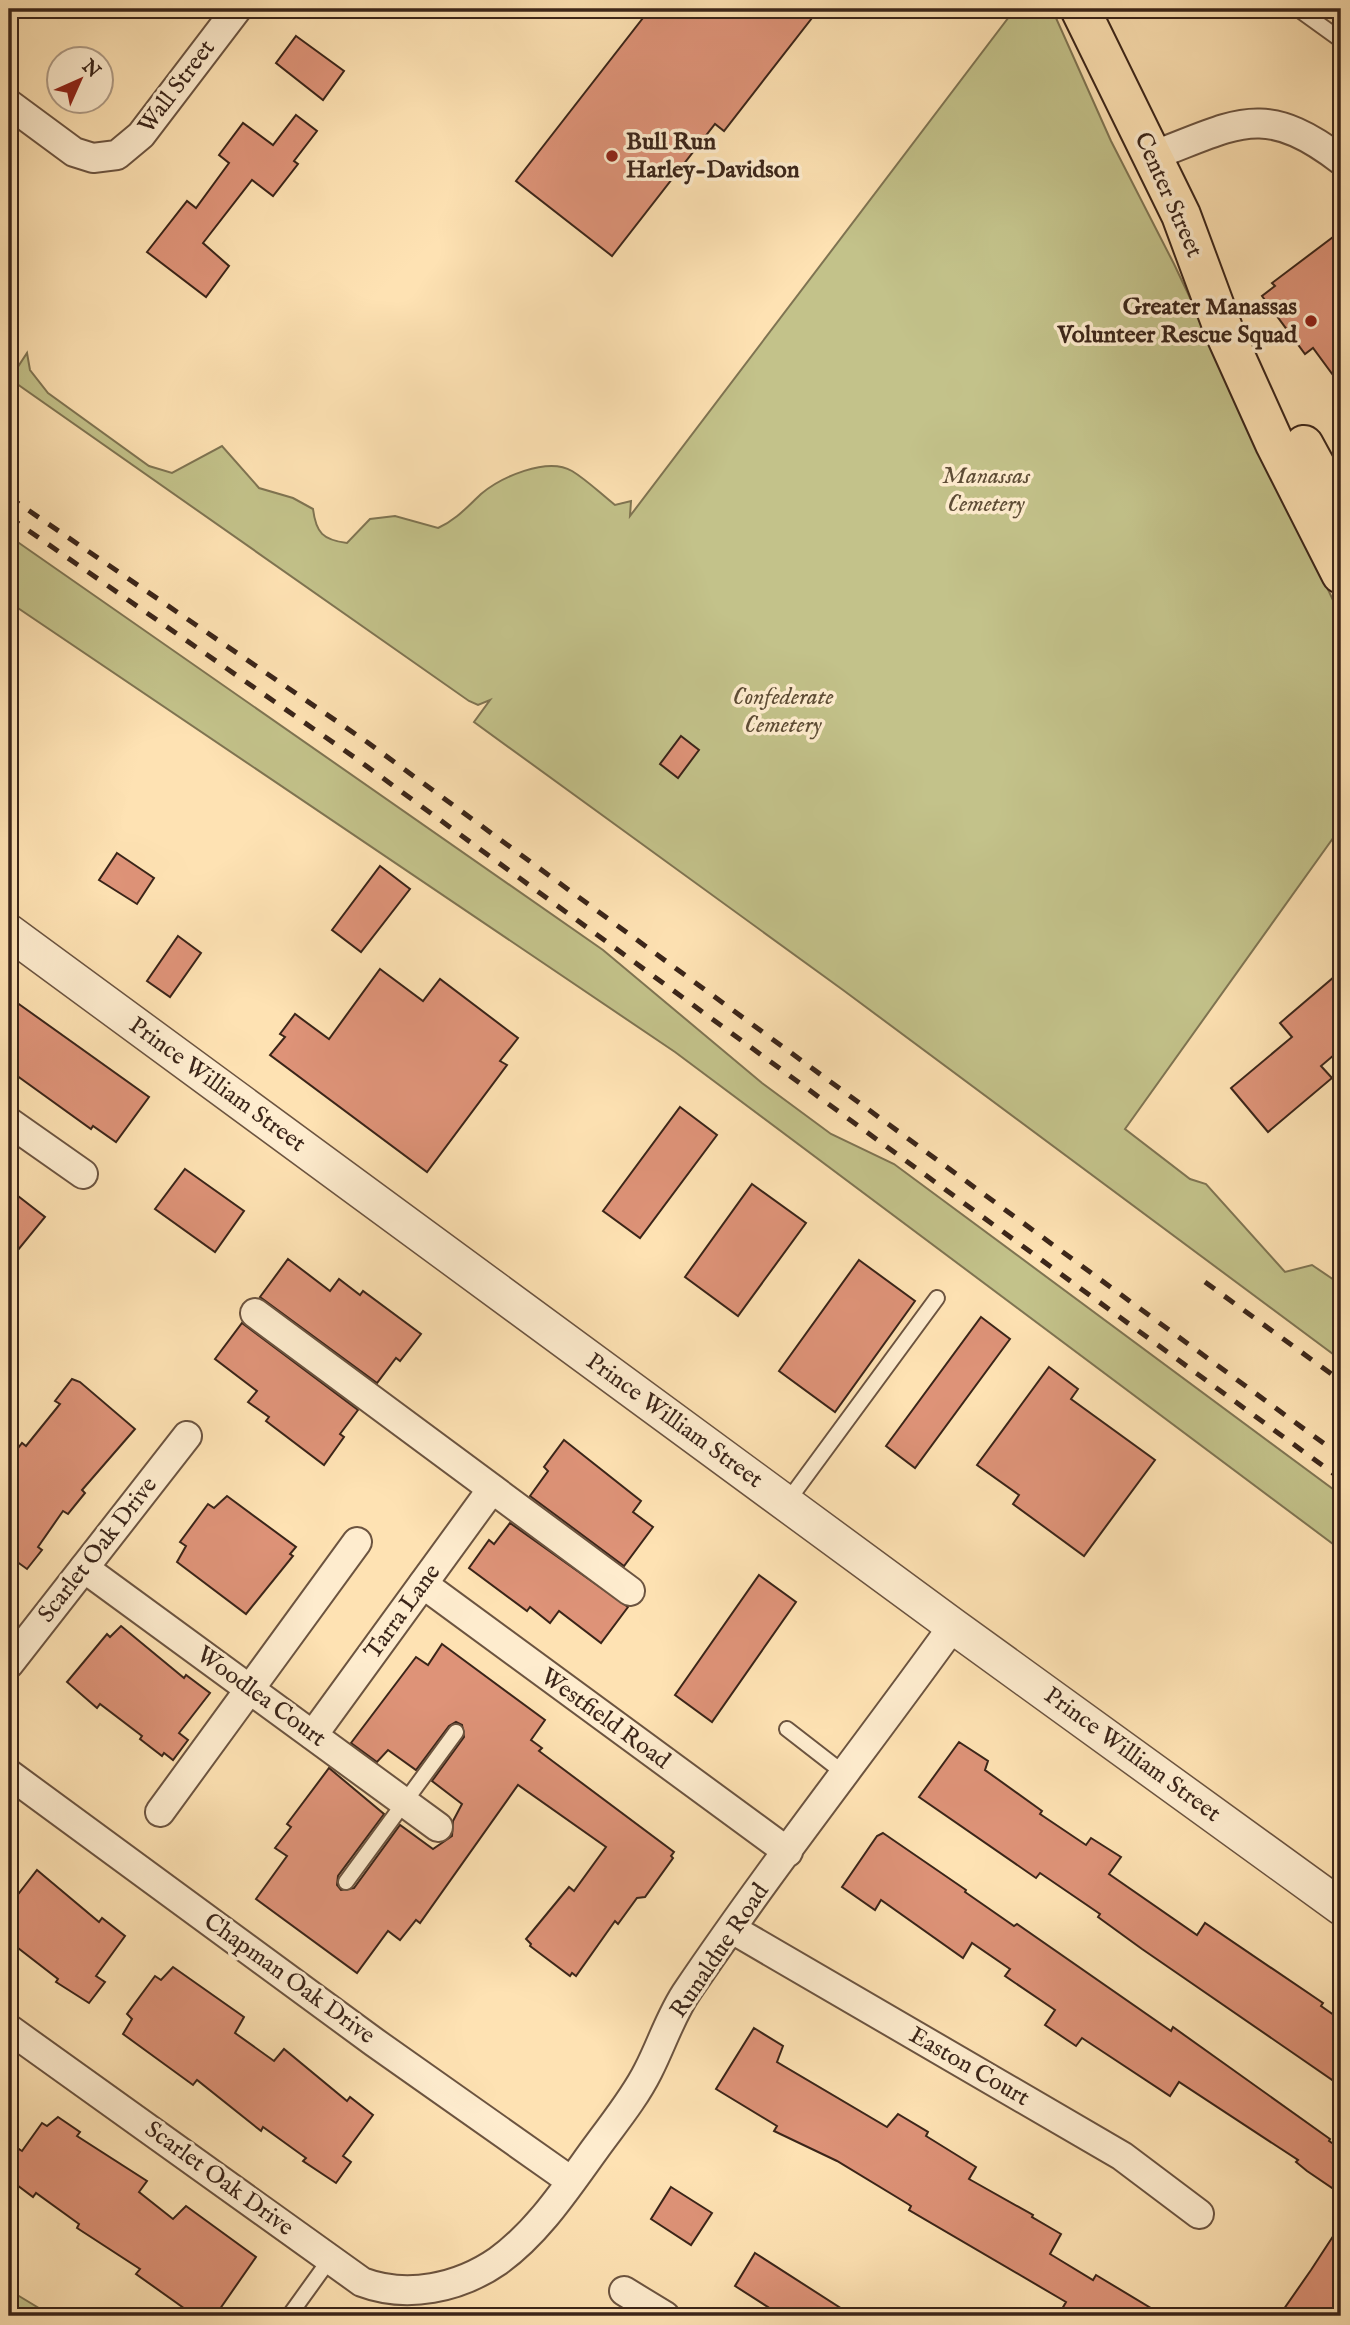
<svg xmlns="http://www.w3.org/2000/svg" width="1350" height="2325" font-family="'IM FELL English',serif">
<rect width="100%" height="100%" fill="#fee2b3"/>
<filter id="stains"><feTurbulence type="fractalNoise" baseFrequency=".00286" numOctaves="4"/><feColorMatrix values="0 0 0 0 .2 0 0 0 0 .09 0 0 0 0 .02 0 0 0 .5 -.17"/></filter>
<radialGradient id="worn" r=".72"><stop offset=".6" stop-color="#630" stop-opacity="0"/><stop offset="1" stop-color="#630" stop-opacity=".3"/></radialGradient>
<g fill="#c3c28a" stroke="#7f7452" stroke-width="2">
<path d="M 1015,9 L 1052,9 L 1111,141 L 1174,264 L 1341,617 L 1341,827 L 1125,1129 L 1190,1179 L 1206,1184 L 1285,1272 L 1312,1265 L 1340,1284 L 1341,1360 L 843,990 L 474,722 L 490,700 L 478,705 L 469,701 L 10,379 L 27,353 L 30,370 L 48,393 L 149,466 L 172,473 L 222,446 L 259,488 L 293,498 L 313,509 C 316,533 323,540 347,543 L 370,519 L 395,516 L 438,528 C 456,520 467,507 481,494 C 500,478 547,456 572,471 C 587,480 601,494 615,505 L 631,501 L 630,516 Z"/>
<polygon points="9,536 603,950 762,1083 831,1134 894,1164 1341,1495 1341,1550 675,1052 9,602"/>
<polygon points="9,2290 52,2316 9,2316"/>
</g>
<g fill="#de9378" stroke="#3b2519" stroke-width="2">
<polygon points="650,9 819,9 724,131 715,124 612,256 516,181"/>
<polygon points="296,36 344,71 323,100 276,63"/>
<polygon points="296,115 317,131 294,161 298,164 273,196 252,180 203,243 229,266 206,297 147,252 187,201 196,208 229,163 219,155 243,123 273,145"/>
<polygon points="1341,231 1341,386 1313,348 1305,354 1262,296 1275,286 1272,283"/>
<polygon points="681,736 699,750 678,778 660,764"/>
<polygon points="117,853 154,878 137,904 99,880"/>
<polygon points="380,866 410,889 361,952 332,930"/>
<polygon points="178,936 201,953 170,997 147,981"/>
<polygon points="380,969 423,1001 440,979 518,1038 500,1061 507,1065 427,1172 270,1055 285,1037 280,1034 295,1014 329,1039"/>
<polygon points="1341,971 1341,1049 1321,1066 1332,1078 1268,1132 1231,1088 1292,1037 1280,1023"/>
<polygon points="9,997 149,1097 116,1142 93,1126 91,1129 9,1070"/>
<polygon points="680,1107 717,1135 640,1238 603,1211"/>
<polygon points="185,1169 244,1211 215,1252 155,1209"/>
<polygon points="752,1184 806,1223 738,1316 685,1277"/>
<polygon points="9,1189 45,1217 9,1261"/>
<polygon points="288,1259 330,1291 339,1279 360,1295 363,1291 421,1334 400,1361 396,1358 377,1383 260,1297"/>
<polygon points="859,1260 915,1301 835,1412 779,1371"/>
<polygon points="981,1317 1010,1339 915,1468 886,1446"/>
<polygon points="242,1323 358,1410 340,1434 344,1437 324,1465 266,1421 269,1417 248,1402 257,1391 215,1359"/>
<polygon points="1049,1367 1078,1389 1071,1399 1155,1460 1084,1556 1013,1504 1019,1495 977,1465"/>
<polygon points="72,1379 80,1382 135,1429 82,1490 85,1493 68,1514 63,1511 38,1547 42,1550 27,1569 9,1556 9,1487 17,1477 9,1469 9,1460 22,1443 26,1446 60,1404 55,1401"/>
<polygon points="564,1440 641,1501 633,1512 653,1527 624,1566 530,1496 548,1471 544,1467"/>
<polygon points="227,1496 296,1547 290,1554 293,1556 246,1614 177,1562 186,1546 180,1542 208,1504 214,1508"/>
<polygon points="510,1523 628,1607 601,1643 559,1611 550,1623 530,1607 527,1611 469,1568 489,1540 494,1544"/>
<polygon points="759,1575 796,1602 712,1722 675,1695"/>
<polygon points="121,1626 184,1678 186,1675 210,1693 179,1733 188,1740 173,1760 164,1753 162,1756 140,1739 142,1736 100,1704 97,1708 67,1682 107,1634 110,1637"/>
<polygon points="442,1644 545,1720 531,1740 542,1748 539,1751 674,1852 671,1856 673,1858 645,1897 637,1898 618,1924 615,1921 576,1976 572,1973 570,1976 530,1946 531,1944 526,1939 569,1887 574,1891 606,1847 518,1785 420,1923 416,1920 400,1940 388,1931 357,1973 256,1899 287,1856 275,1848 291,1827 287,1824 329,1768 384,1814 338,1876 337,1885 341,1890 354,1888 400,1825 433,1849 452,1836 453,1821 462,1804 432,1781 464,1737 462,1725 456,1722 449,1726 416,1770 388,1750 377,1762 351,1743 416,1657 428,1665"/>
<polygon points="959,1742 988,1761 985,1770 1042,1811 1040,1814 1086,1845 1091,1838 1121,1857 1109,1874 1197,1935 1205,1923 1323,2003 1321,2006 1341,2020 1341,2086 1142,1949 1098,1917 1100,1914 1040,1873 1036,1878 919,1797"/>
<polygon points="883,1833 966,1890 965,1892 1014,1926 1017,1924 1171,2031 1173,2027 1330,2139 1329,2141 1341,2149 1341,2194 1307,2171 1296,2162 1298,2160 1179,2082 1170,2096 1082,2038 1076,2046 1045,2025 1055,2010 1005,1976 1010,1969 972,1943 963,1958 881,1900 875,1910 842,1887 877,1836"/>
<polygon points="37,1870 99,1922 102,1918 125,1936 96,1976 105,1982 89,2003 56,1982 58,1979 9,1941 9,1906"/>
<polygon points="173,1967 244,2017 235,2033 274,2061 284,2049 347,2101 350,2097 373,2115 343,2156 351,2162 336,2183 303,2161 306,2158 263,2127 261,2131 197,2080 193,2085 123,2034 132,2019 127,2014 155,1976 161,1980"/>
<polygon points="754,2028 783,2046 777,2062 887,2127 898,2114 928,2132 926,2136 976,2167 969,2179 1033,2215 1032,2217 1061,2234 1050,2254 1093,2280 1096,2275 1164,2316 1058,2316 1066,2302 909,2210 911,2206 908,2204 837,2161 774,2131 777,2126 716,2089"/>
<polygon points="58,2117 80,2132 77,2136 147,2181 139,2192 173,2219 186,2206 256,2257 215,2316 195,2316 136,2274 140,2269 77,2228 79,2224 36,2193 33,2197 9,2179 9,2163 19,2149 22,2151 42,2123 47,2126"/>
<polygon points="671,2187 712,2213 691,2245 651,2219"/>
<polygon points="1341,2224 1341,2316 1279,2316 1311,2270"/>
<polygon points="755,2253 853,2316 782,2316 735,2286"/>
</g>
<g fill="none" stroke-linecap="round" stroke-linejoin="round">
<defs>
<g id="service">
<polyline points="1298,9 1341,40"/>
<polyline points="787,1502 937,1298"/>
<polyline points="787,1729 845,1774"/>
<polyline points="346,1882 456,1732"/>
<polyline points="289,2316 330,2259"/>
</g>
<g id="minor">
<polyline points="9,104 74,152 93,158 117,155 141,135 237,9"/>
<path d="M 1152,156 C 1236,125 1262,100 1341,160"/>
<polyline points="9,1122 83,1174"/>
<polyline points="255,1313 630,1591"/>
<polyline points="84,1568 438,1827"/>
<polyline points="423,1584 788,1852"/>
<polyline points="9,1664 187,1436"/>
<polyline points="313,1735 492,1489"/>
<polyline points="9,1774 374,2042 571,2181"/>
<polyline points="160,1812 357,1542"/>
<polyline points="732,1929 1122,2156 1199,2214"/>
<path d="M 9,2029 L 362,2282 C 407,2299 459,2288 498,2261 C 538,2232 566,2189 595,2149 C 613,2124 634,2099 648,2071 C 662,2044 671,2014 688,1990 C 772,1866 866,1747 953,1626"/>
<polyline points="624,2291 665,2316"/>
</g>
<polyline id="tertiary" points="9,932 953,1626 1341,1907"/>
<g id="trunk">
<polyline points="1080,9 1181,215 1224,331 1275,444 1341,574"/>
<polyline points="1304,445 1341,513"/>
</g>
</defs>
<use href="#service" stroke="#6c5440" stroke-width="18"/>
<use href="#minor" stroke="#6c5440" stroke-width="32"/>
<use href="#tertiary" stroke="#6c5440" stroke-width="38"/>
<use href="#trunk" stroke="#3b2519" stroke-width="42"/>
<use href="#service" stroke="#feecce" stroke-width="14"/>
<use href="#minor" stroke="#feecce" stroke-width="28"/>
<use href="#tertiary" stroke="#feecce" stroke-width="35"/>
<use href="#trunk" stroke="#fee2b3" stroke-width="38"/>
<g stroke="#3b2519" stroke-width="5" stroke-dasharray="12 12" stroke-linecap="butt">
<polyline points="9,497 367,742 1341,1456"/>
<polyline points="9,517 354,757 1341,1479"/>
<polyline points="1205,1282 1341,1381"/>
</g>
</g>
<g fill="#8f2418" stroke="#feecce" stroke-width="2.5">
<circle cx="612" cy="156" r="7"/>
<circle cx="1311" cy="321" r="7"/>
</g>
<g text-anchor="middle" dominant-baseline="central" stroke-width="7" stroke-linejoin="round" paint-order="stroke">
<g font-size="24" fill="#3b2519" stroke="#feecce">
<text transform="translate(177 87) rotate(-53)">Wall Street</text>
<text transform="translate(1168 195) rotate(66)">Center Street</text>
<text transform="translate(217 1085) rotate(36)">Prince William Street</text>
<text transform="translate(674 1421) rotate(36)">Prince William Street</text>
<text transform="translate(98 1550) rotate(-52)">Scarlet Oak Drive</text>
<text transform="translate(403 1612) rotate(-54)">Tarra Lane</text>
<text transform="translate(261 1697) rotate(36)">Woodlea Court</text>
<text transform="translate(605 1719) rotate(36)">Westfield Road</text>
<text transform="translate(1132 1755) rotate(36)">Prince William Street</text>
<text transform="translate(720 1951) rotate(-56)">Runaldue Road</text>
<text transform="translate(289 1979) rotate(36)">Chapman Oak Drive</text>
<text transform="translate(969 2067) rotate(30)">Easton Court</text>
<text transform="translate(219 2179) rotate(36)">Scarlet Oak Drive</text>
</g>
<g font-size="24" font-weight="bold" fill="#3b2519" stroke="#feecce" text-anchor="start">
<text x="626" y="142">Bull Run<tspan x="626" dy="28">Harley-Davidson</tspan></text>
<text x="1297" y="307" text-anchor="end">Greater Manassas<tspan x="1297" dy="28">Volunteer Rescue Squad</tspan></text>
</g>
<g font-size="24" font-style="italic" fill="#5d4c35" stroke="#feecce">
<text x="986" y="476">Manassas<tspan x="986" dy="28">Cemetery</tspan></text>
<text x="783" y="697">Confederate<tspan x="783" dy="28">Cemetery</tspan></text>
</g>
</g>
<rect width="1350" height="2325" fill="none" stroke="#fee2b3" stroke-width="35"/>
<rect x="10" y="10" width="1329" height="2304" fill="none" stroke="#3b2519" stroke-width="3.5"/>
<rect x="18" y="18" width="1315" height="2290" fill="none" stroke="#3b2519" stroke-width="2"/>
<g transform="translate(80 80) rotate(45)"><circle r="33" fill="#feecce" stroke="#b09c86" stroke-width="2"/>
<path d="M0-5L12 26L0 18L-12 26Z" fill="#8f2418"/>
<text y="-10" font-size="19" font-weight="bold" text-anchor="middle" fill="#3b2519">N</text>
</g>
<rect width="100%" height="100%" filter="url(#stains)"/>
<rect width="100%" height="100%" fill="url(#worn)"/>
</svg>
